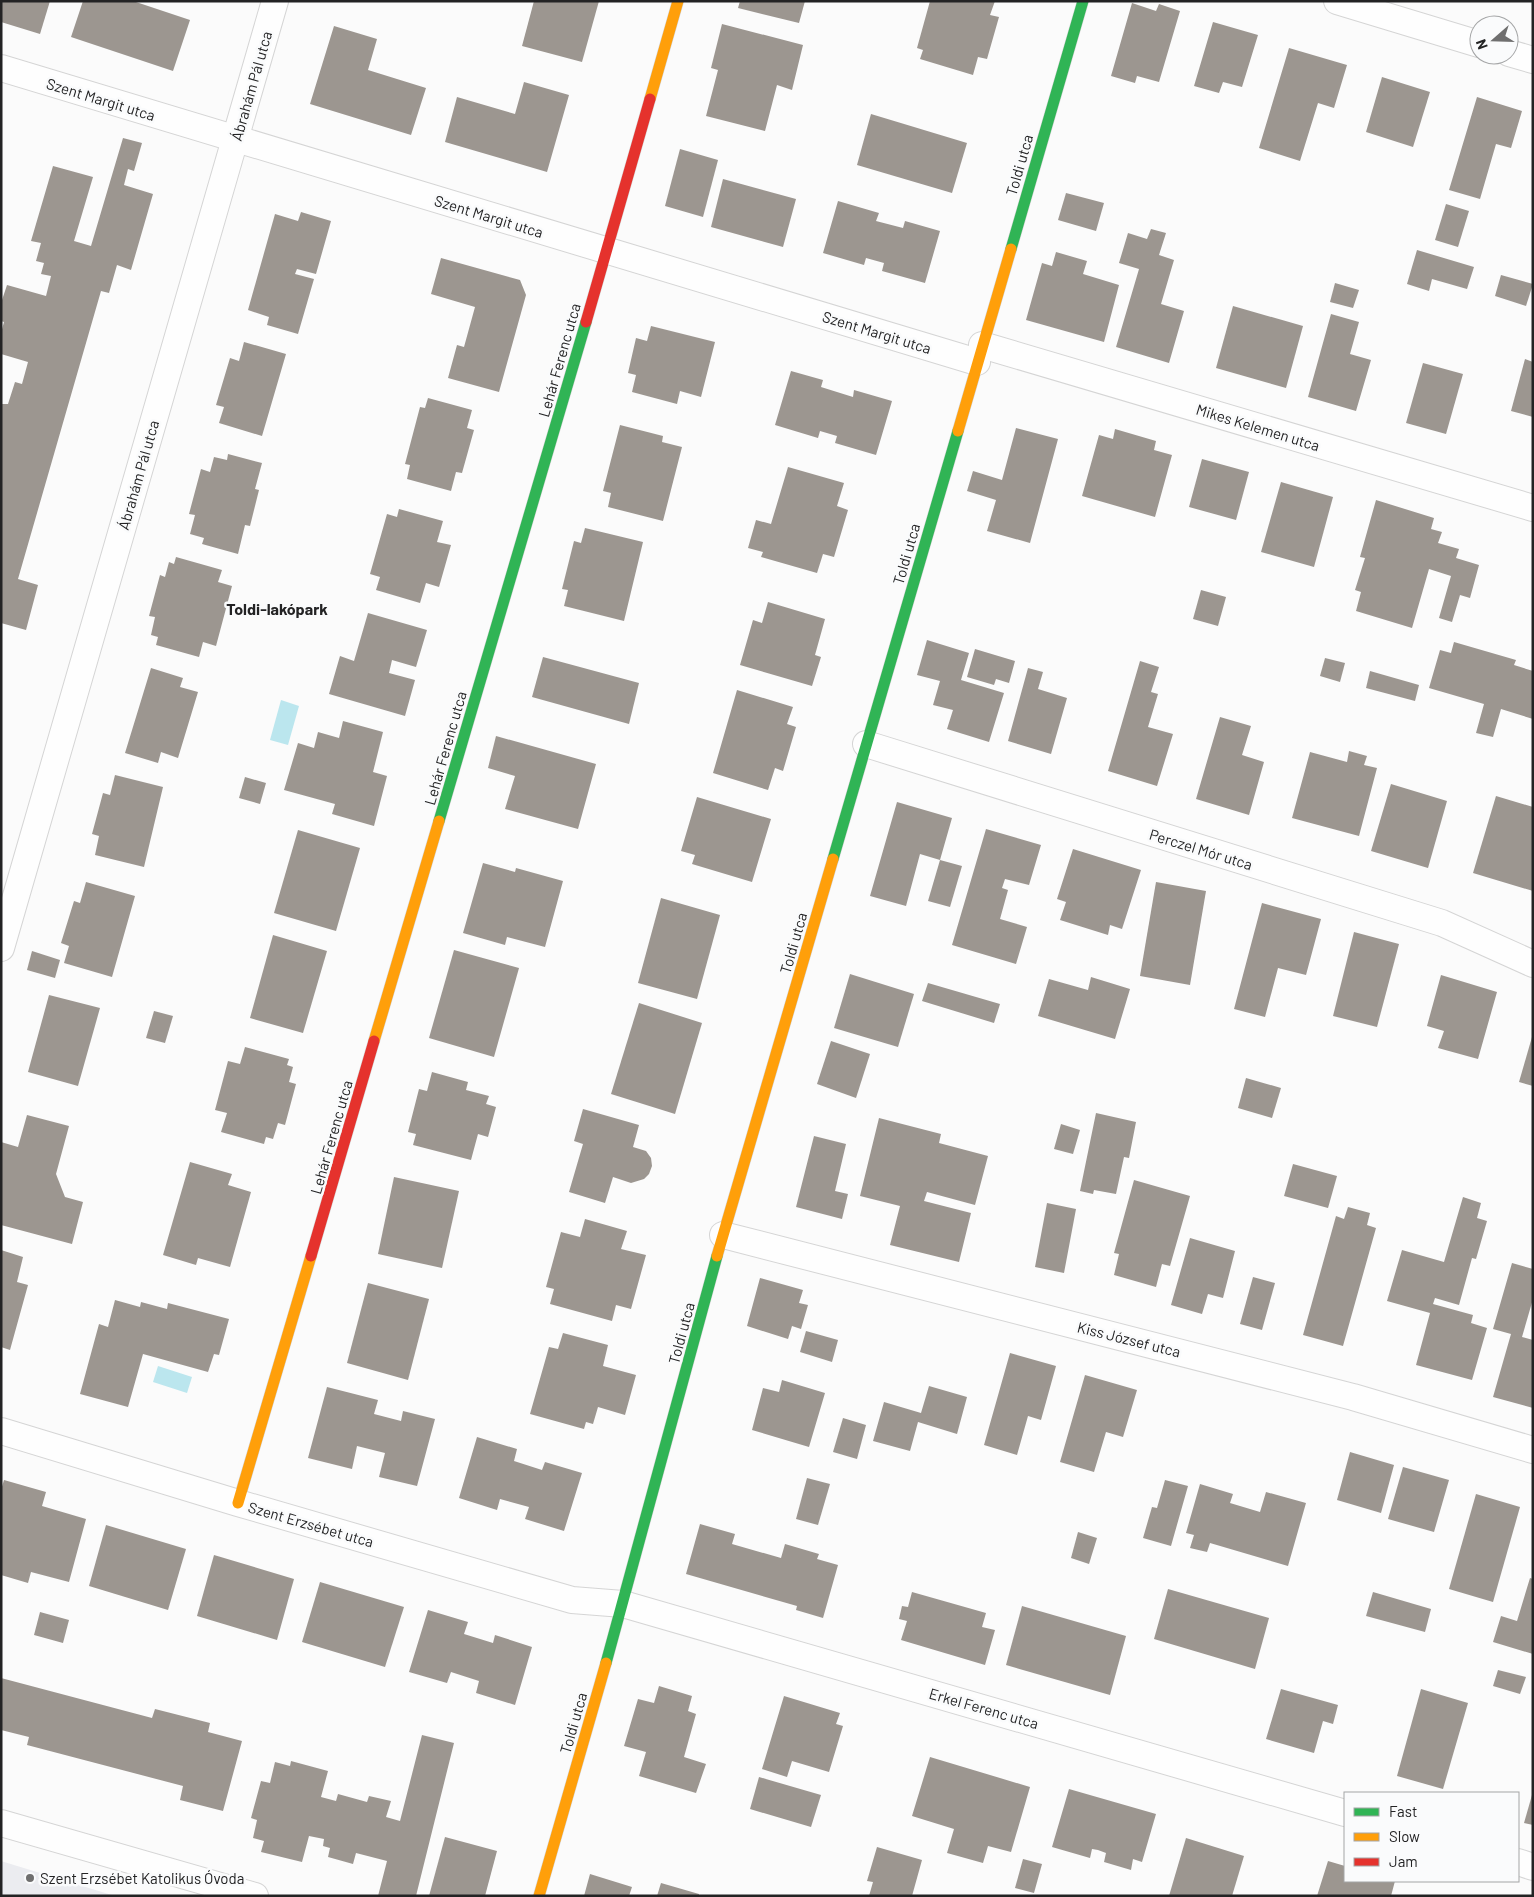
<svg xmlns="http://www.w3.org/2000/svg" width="1534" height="1897" font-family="Barlow,sans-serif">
<rect width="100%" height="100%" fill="#fbfbfb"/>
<polygon fill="#ebecf0" points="1,1861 115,1896 1,1896"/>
<g fill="#bbe6ee">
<polygon points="281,700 299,706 288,745 270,740"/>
<polygon points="158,1366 192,1377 187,1393 153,1382"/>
</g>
<g fill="#9c9690">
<polygon points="1,1 50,1 40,34 1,22"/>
<polygon points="83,1 133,1 190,20 173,71 71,37"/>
<polygon points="534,1 599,1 582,62 522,46"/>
<polygon points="740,1 805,1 799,23 738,8"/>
<polygon points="930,1 995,1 990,15 999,17 987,59 978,57 973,75 920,59 923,50 917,48"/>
<polygon points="1132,3 1156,11 1159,4 1180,11 1159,82 1137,76 1135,83 1111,76"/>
<polygon points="1213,22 1258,35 1242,87 1223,82 1219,93 1194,86"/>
<polygon points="722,24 803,45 792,90 777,85 765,131 706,116 718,70 711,68"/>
<polygon points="334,26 377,39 368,70 426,88 411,135 310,104"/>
<polygon points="1289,48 1347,65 1334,108 1318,103 1300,161 1259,148"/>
<polygon points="1382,77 1430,92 1413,147 1366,132"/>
<polygon points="524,82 569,95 547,172 445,142 457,97 515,114"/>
<polygon points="1477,97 1522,111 1511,148 1496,144 1480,199 1449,190"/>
<polygon points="871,114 967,143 952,193 857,165"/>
<polygon points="123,138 142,143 134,171 128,169 124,185 153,194 131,270 117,265 109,293 101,291 18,579 38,585 26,630 1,623 1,404 8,404 15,382 22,384 28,362 1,354 1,333 4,322 1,321 1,303 7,285 46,296 51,276 41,274 44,263 36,261 41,243 31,241 53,166 93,177 74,241 91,246"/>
<polygon points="680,149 718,160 703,217 665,206"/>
<polygon points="723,179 796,199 783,247 711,227"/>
<polygon points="1066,193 1104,203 1096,231 1058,220"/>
<polygon points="838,201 879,213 876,221 903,228 905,221 940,231 925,283 882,271 884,263 866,258 864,265 823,253"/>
<polygon points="1446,204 1469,211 1458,247 1435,240"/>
<polygon points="301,212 331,221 316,274 297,269 295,274 314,279 298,334 267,325 269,317 248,310 275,214 298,221"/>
<polygon points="1151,229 1166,233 1159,255 1174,260 1161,304 1184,311 1169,363 1116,347 1139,269 1119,263 1128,233 1147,239"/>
<polygon points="1417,250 1474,267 1467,289 1432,279 1429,291 1407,284"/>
<polygon points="1056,252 1087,261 1083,274 1119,285 1104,342 1026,320 1042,263 1052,266"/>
<polygon points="441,258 520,280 526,295 499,392 448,378 457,345 464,347 475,307 431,294"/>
<polygon points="1501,275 1533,284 1526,306 1495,296"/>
<polygon points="1335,283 1359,290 1353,308 1330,302"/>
<polygon points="1233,306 1303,326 1286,388 1216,368"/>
<polygon points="1331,314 1359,322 1350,354 1371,360 1356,411 1308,397"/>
<polygon points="651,326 715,342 701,397 680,391 677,404 632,392 636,375 628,373 636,338 647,341"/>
<polygon points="244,342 286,354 262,436 219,423 224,407 216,405 230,358 239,361"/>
<polygon points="1525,359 1533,362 1533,417 1511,411"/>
<polygon points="1423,363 1463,374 1446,434 1406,423"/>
<polygon points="791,371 823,380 821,387 853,397 854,390 892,401 876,455 835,443 837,436 820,431 818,438 775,425"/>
<polygon points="428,398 472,410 467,428 474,430 462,473 456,472 451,491 407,479 410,465 405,464 420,407 425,408"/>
<polygon points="620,425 663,436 662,442 682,447 663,521 608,507 611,493 603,491"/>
<polygon points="1016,428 1058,439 1030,543 987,531 996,500 967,491 973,471 1002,480"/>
<polygon points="1115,429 1156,441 1154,450 1172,455 1155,517 1082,496 1099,435 1113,439"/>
<polygon points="228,454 262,463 255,489 259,490 250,526 245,525 238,554 202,544 204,538 190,534 195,515 189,514 201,469 210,472 214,457 227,460"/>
<polygon points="1202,459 1249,472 1236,520 1189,507"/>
<polygon points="788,467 844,483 837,506 848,510 834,557 823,554 817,573 761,557 763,552 748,548 756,520 771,524"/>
<polygon points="1281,482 1333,497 1314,567 1261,552"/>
<polygon points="1376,500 1434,518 1431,529 1442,532 1438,543 1459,549 1456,558 1479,565 1470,598 1460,595 1452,622 1439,618 1451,576 1429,569 1412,628 1356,611 1361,592 1355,590 1365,558 1360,557"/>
<polygon points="399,509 443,521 437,542 451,545 439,587 426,583 420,603 376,590 380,577 370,574 387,514 397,517"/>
<polygon points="585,528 643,542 624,621 564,606 568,590 562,589 574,541 581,543"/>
<polygon points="176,557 222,570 218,582 232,586 216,646 203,642 199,657 156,645 158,637 151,635 155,617 149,616 160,575 165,577 169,562 174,564"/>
<polygon points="1201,590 1226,597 1218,626 1193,619"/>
<polygon points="768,602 825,619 815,655 821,657 812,686 740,665 753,620 762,623"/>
<polygon points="368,613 427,630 416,667 392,660 389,673 415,680 405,716 329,694 340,656 354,661"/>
<polygon points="927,640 969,653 961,680 1004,693 989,742 947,729 953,710 933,705 940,681 917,675"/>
<polygon points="1454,642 1516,660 1514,665 1533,671 1533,719 1501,709 1493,737 1476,733 1484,704 1429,688 1440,650 1451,653"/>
<polygon points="975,649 1015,661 1009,683 996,679 994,685 967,677"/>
<polygon points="543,657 639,683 629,724 532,697"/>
<polygon points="1325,658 1345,663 1340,682 1320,676"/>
<polygon points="1140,661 1159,667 1151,692 1158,694 1148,727 1173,734 1157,786 1108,771"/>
<polygon points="151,668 183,678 180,687 198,692 178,758 161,752 158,763 125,753"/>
<polygon points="1028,668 1043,672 1038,689 1067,698 1051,754 1008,741"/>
<polygon points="1370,671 1419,685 1415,701 1366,688"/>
<polygon points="737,690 793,707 787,724 796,727 783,771 775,768 768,790 713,773"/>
<polygon points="1220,717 1251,726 1242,755 1264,762 1249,815 1196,799"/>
<polygon points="343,721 383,732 373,772 387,776 374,826 332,814 335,804 284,790 298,743 314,748 318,732 339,738"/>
<polygon points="496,736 596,764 578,829 505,809 515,776 488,768"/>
<polygon points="1349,751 1367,756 1364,765 1377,768 1359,836 1292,818 1310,752 1347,762"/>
<polygon points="115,775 163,787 144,867 95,855 99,836 92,834 103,793 110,795"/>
<polygon points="245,777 266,783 260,804 239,798"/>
<polygon points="1391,784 1447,801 1428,868 1371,851"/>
<polygon points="1496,796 1533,807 1533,891 1473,873"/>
<polygon points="697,797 771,819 752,882 692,864 695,855 681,851"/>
<polygon points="897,802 952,818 940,860 920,854 906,906 870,896"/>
<polygon points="986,829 1041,845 1029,885 1005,879 1002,888 1008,890 1000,919 1027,927 1016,964 952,945"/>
<polygon points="298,830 360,848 336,931 274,913"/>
<polygon points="1073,849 1141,870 1122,929 1110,925 1108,935 1060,920 1066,902 1057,899"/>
<polygon points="940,860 962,866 950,907 928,901"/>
<polygon points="483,863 515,872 516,868 563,881 545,947 507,937 505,945 463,933"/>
<polygon points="86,882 135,896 112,977 64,963 69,946 61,943 74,901 80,903"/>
<polygon points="1156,882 1206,891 1190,985 1140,976"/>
<polygon points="661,898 720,915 697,999 638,983"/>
<polygon points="1262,903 1321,919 1306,975 1278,968 1265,1017 1234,1009"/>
<polygon points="1354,932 1399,944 1377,1027 1333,1016"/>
<polygon points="273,935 327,951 303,1033 250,1018"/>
<polygon points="454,950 519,968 494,1057 429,1038"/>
<polygon points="32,951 60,960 55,978 27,970"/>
<polygon points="850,974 914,994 898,1047 834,1028"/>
<polygon points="1441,975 1497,992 1478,1059 1438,1048 1444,1031 1427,1026"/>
<polygon points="1091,977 1130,989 1115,1039 1038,1016 1049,979 1088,990"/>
<polygon points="928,983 1000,1004 994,1023 922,1001"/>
<polygon points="49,995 100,1008 78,1086 28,1072"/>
<polygon points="639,1003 702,1023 675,1114 611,1094"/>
<polygon points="154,1011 173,1016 165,1043 146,1038"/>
<polygon points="1532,1037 1533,1037 1533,1086 1519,1082"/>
<polygon points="831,1041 870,1054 856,1098 817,1084"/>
<polygon points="245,1047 289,1059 287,1065 293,1067 289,1082 296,1084 285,1125 278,1123 273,1139 266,1137 264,1144 221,1132 227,1113 215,1110 228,1061 240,1064"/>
<polygon points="432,1072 468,1082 466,1090 489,1096 486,1104 496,1107 488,1137 478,1134 471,1160 413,1145 416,1134 408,1132 419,1089 427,1091"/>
<polygon points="1246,1078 1281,1088 1272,1118 1238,1108"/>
<polygon points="583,1109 639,1125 633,1147 646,1151 651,1158 652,1166 649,1174 644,1179 631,1183 613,1177 605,1203 569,1192 583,1144 574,1141"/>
<polygon points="1096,1113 1136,1122 1129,1158 1124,1157 1116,1194 1094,1190 1093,1194 1080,1191"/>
<polygon points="27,1115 69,1126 56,1174 65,1197 83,1202 72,1244 1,1225 1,1142 18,1147"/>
<polygon points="879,1118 941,1134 939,1143 988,1156 975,1205 927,1192 924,1201 971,1213 959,1262 890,1245 900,1206 860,1196"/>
<polygon points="1061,1124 1080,1130 1073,1154 1054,1149"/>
<polygon points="814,1136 846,1144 835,1191 848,1194 842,1219 796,1207"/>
<polygon points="190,1162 232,1174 228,1185 251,1192 230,1267 198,1258 196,1265 163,1255"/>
<polygon points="1293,1164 1337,1176 1328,1208 1284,1196"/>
<polygon points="394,1177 459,1191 442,1268 378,1254"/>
<polygon points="1134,1180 1190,1196 1170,1266 1162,1264 1156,1287 1114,1275 1119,1254 1114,1253"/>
<polygon points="1463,1197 1481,1203 1477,1218 1487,1221 1476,1259 1472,1258 1459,1305 1435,1298 1433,1304 1473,1315 1471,1323 1487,1328 1472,1380 1416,1365 1430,1313 1387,1301 1402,1250 1444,1262"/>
<polygon points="1047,1203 1076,1209 1064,1273 1035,1267"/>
<polygon points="1348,1207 1370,1213 1367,1225 1376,1228 1343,1346 1303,1335 1336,1216 1344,1219"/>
<polygon points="585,1219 627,1231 621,1249 646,1255 631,1309 616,1305 612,1321 550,1304 554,1289 546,1287 561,1232 580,1237"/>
<polygon points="1190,1238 1235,1251 1223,1298 1208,1294 1202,1314 1171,1305"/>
<polygon points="1,1250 23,1257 17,1282 28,1285 10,1350 1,1347"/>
<polygon points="1512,1263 1533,1269 1533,1299 1522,1337 1533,1340 1533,1408 1493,1397 1511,1334 1493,1329"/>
<polygon points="1253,1277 1275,1283 1262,1330 1240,1324"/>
<polygon points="760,1278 803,1290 799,1303 808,1305 801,1329 792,1326 788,1339 747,1326"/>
<polygon points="368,1283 429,1299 408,1380 347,1363"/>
<polygon points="115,1300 140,1307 141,1302 167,1309 168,1303 229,1319 219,1355 214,1354 208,1372 143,1354 128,1407 80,1394 99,1324 108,1327"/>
<polygon points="806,1331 838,1340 832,1362 800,1352"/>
<polygon points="563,1333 608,1345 603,1366 636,1375 625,1415 598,1407 593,1424 586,1422 584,1429 530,1414 549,1347 558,1349"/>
<polygon points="1010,1353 1056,1366 1041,1420 1028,1416 1017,1455 984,1445"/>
<polygon points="1085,1375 1137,1390 1123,1437 1106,1432 1094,1472 1060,1462"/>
<polygon points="782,1380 825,1393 809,1447 752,1430 763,1388 779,1392"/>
<polygon points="929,1386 967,1397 957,1434 918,1422 910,1451 873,1441 884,1402 921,1413"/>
<polygon points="327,1387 378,1400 374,1414 401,1421 403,1411 435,1419 417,1486 379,1477 385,1453 357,1446 352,1469 308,1458"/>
<polygon points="843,1418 866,1425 857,1459 833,1452"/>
<polygon points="477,1437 517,1449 514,1461 542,1470 545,1462 582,1473 564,1531 525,1519 529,1507 500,1499 497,1510 459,1498"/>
<polygon points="1350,1452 1394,1465 1381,1513 1337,1500"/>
<polygon points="1403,1467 1449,1480 1434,1532 1388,1519"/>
<polygon points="807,1478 830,1484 818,1525 796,1519"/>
<polygon points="4,1480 46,1492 42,1506 86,1519 69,1582 31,1572 28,1583 1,1575 1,1490"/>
<polygon points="1165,1480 1188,1486 1171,1546 1143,1538 1152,1507 1157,1508"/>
<polygon points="1200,1484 1233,1494 1230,1503 1260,1512 1266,1492 1306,1503 1288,1566 1210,1543 1207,1552 1190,1548 1194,1535 1186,1533"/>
<polygon points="1476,1494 1520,1507 1493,1602 1449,1589"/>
<polygon points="700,1524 735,1534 732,1544 781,1558 785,1544 819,1554 817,1559 838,1565 823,1618 796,1610 797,1606 686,1574"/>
<polygon points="106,1525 186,1549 168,1610 89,1586"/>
<polygon points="1078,1532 1097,1538 1089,1564 1071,1558"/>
<polygon points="214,1555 294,1579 277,1640 197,1616"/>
<polygon points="1530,1578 1533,1579 1533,1654 1493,1642 1501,1616 1517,1621"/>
<polygon points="320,1582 404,1607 385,1667 302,1642"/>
<polygon points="1168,1589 1269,1618 1255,1669 1154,1639"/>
<polygon points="912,1592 986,1613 982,1627 995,1630 985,1665 901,1640 907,1621 899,1619 902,1606 908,1607"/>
<polygon points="1373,1592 1431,1609 1425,1632 1366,1616"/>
<polygon points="1022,1606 1126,1636 1110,1695 1006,1665"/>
<polygon points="428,1610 468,1622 464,1634 493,1643 495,1635 532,1647 515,1705 476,1693 479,1681 451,1672 447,1683 409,1672"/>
<polygon points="40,1612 69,1620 63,1643 34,1635"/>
<polygon points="1498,1670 1526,1677 1520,1694 1493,1686"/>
<polygon points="1,1678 152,1718 155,1709 210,1723 208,1732 242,1741 223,1811 180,1800 183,1786 27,1745 29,1737 1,1730"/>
<polygon points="659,1686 692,1696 688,1711 696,1714 684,1757 706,1764 696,1793 639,1776 646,1752 624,1746 638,1699 654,1703"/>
<polygon points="1281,1689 1338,1705 1333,1724 1323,1721 1314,1753 1266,1739"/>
<polygon points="1421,1689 1468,1703 1443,1789 1397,1776"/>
<polygon points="784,1696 840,1713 836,1724 843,1726 829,1772 792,1761 787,1777 762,1769"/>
<polygon points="422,1735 454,1743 416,1896 378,1896 387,1861 356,1853 353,1864 328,1857 330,1848 323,1846 324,1839 309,1836 302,1862 261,1852 264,1841 253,1838 257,1820 251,1818 261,1781 270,1783 275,1762 290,1766 291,1761 328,1771 321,1797 336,1801 338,1794 367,1802 369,1796 391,1801 386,1817 400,1821"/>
<polygon points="930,1757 1030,1787 1011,1852 988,1846 983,1863 947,1853 954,1829 912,1816"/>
<polygon points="759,1777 821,1795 811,1827 750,1809"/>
<polygon points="1069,1789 1156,1814 1142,1862 1133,1859 1131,1870 1104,1862 1106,1853 1098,1850 1092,1849 1090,1858 1052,1847"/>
<polygon points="1532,1795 1533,1795 1533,1825 1524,1823"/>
<polygon points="445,1837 497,1851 485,1896 429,1896"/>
<polygon points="1186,1838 1244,1856 1232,1896 1169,1896"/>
<polygon points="877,1847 922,1860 912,1896 869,1896 873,1882 867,1881"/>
<polygon points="1023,1859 1042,1864 1034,1893 1015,1888"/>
<polygon points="1328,1861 1345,1866 1345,1881 1395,1881 1391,1896 1317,1896"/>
<polygon points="590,1874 632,1887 629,1896 584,1896"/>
<polygon points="661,1883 699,1894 699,1896 657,1896"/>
</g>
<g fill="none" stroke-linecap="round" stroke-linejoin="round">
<defs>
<g id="street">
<polyline points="1337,1 1479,44"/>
<polyline points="1509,53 1533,60"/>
<polyline points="1,68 977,362"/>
<polyline points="982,345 1533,508"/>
<polyline points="866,744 1442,923 1533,964"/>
<polyline points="1,948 275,1"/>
<polyline points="723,1235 1353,1397 1533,1450"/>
<polyline points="1,1431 238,1503 572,1600 623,1604 1345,1813"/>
<polyline points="1,1823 255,1896"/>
<polyline points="1518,1862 1533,1867"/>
</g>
<g id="fast">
<polyline points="1011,249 1083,1"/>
<polyline points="439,821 586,322"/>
<polyline points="833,859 958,431"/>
<polyline points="606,1663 717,1256"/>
</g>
<g id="slow">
<polyline points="650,99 678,1"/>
<polyline points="958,431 1011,249"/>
<polyline points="374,1041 439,821"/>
<polyline points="717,1256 833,859"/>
<polyline points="238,1503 311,1256"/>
<polyline points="539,1896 606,1663"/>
</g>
<g id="jam">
<polyline points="586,322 650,99"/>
<polyline points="311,1256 374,1041"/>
</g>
</defs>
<use href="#street" stroke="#d5d5d5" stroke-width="28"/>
<use href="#fast" stroke="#d5d5d5" stroke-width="12"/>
<use href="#slow" stroke="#d5d5d5" stroke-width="12"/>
<use href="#jam" stroke="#d5d5d5" stroke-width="12"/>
<use href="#street" stroke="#fefefe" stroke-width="26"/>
<use href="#fast" stroke="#30b455" stroke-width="11"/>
<use href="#slow" stroke="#ff9f0a" stroke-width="11"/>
<use href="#jam" stroke="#e5322d" stroke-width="11"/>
</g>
<circle fill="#6f6f6f" stroke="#fafbfc" stroke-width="2" cx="30" cy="1878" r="5"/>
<g text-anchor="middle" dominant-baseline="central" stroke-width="5" stroke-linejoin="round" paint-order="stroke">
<g font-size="15" fill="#232324" stroke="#fafbfc">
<text transform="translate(251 86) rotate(-74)">Ábrahám Pál utca</text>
<text transform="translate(101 99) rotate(17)">Szent Margit utca</text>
<text transform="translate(1019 165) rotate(-74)">Toldi utca</text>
<text transform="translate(489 216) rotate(17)">Szent Margit utca</text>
<text transform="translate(877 332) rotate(17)">Szent Margit utca</text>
<text transform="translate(559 360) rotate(-74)">Lehár Ferenc utca</text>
<text transform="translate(1258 427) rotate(17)">Mikes Kelemen utca</text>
<text transform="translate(138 475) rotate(-74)">Ábrahám Pál utca</text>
<text transform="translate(906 554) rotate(-74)">Toldi utca</text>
<text transform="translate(445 748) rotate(-74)">Lehár Ferenc utca</text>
<text transform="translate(1201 849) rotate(17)">Perczel Mór utca</text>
<text transform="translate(793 943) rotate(-74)">Toldi utca</text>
<text transform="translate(331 1137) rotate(-74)">Lehár Ferenc utca</text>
<text transform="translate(681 1333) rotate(-75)">Toldi utca</text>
<text transform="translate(1129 1339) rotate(14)">Kiss József utca</text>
<text transform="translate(311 1524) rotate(16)">Szent Erzsébet utca</text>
<text transform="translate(984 1708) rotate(16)">Erkel Ferenc utca</text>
<text transform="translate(573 1723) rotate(-74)">Toldi utca</text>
</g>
<g font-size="15" fill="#232324" stroke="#fafbfc" text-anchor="start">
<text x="40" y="1878">Szent Erzsébet Katolikus Óvoda</text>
</g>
<g font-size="16" font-weight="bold" fill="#232324" stroke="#fafbfc">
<text x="277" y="608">Toldi-lakópark</text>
</g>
</g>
<rect width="1534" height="1897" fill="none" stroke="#232324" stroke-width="5"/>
<rect x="1344" y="1792" width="175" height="90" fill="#fafbfc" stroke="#a4a5a6"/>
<rect x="1354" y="1808" width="25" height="8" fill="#30b455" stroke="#a4a5a6"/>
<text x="1389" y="1817" font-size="15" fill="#232324">Fast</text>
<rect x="1354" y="1833" width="25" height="8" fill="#ff9f0a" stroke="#a4a5a6"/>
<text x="1389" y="1842" font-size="15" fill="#232324">Slow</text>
<rect x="1354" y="1858" width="25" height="8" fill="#e5322d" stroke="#a4a5a6"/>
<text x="1389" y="1867" font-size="15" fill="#232324">Jam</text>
<g transform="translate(1494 40) rotate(250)"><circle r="24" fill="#fafbfc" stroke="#a4a5a6"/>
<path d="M0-4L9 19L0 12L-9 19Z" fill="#6f6f6f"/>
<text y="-8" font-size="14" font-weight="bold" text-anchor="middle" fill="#232324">N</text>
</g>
</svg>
